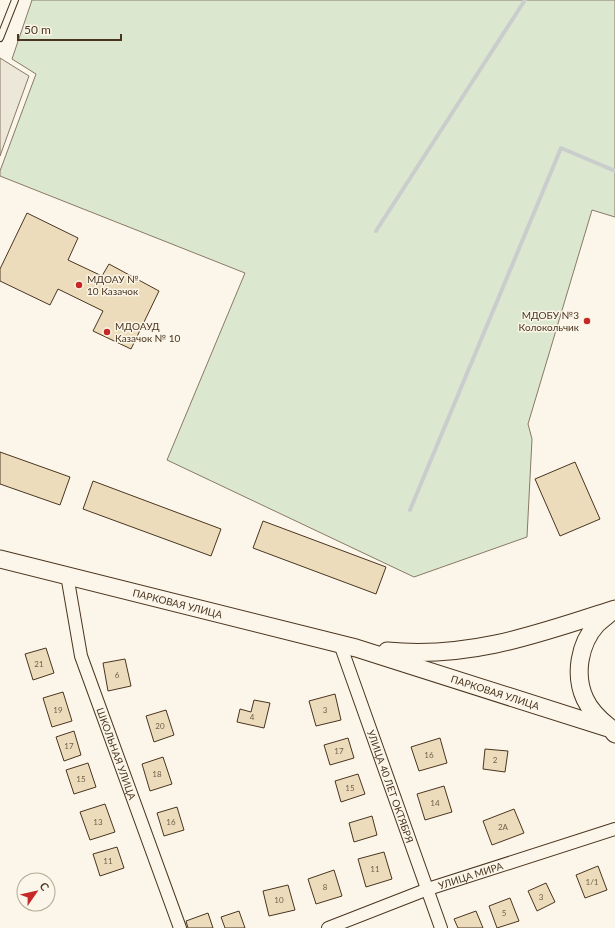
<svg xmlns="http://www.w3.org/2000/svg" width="615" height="928" font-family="Lato,sans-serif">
<rect width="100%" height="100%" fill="#fbf6e9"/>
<polygon fill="#dce7d0" stroke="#887966" points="32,0 615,0 615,217 592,210 528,424 532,439 527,537 414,577 167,460 245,273 0,176 0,171 36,74 12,59"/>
<polygon fill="#ede7d9" stroke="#887966" points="0,58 29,76 0,156"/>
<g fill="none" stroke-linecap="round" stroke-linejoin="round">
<g stroke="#c9cecd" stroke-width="4">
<polyline points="376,231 525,0"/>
<polyline points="410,510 561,148 615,171"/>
</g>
</g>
<g fill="#ecdcbc" stroke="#4a3520">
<polygon points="27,213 78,238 68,260 102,276 109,264 159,291 131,349 93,331 103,311 58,289 50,305 0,281 0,269"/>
<polygon points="0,452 70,477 60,505 0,484"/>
<polygon points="575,462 600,519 560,536 535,479"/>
<polygon points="93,481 221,529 211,556 83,509"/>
<polygon points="263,521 386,567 376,594 253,548"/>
<polygon points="46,648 54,673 33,680 25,654"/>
<polygon points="125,659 131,686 108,691 103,663"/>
<polygon points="63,692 72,721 52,727 43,698"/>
<polygon points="335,694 341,720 316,726 309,701"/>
<polygon points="254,700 270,703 264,728 237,722 240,709 251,712"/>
<polygon points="166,710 174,735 154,742 146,716"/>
<polygon points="74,731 81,755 64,761 56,737"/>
<polygon points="348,738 354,758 330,765 324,745"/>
<polygon points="440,738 447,763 419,771 411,747"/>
<polygon points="485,749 508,751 505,772 483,769"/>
<polygon points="163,757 172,784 150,791 142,764"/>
<polygon points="88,763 96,787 74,794 66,770"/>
<polygon points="358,774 365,794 341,802 335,781"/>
<polygon points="444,786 452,812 425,820 417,794"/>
<polygon points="105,804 115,832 90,840 80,812"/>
<polygon points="177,807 184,830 164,836 157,813"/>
<polygon points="514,809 524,833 492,845 483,821"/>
<polygon points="372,816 377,835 354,842 349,823"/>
<polygon points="117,847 124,868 100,876 93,854"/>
<polygon points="384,852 392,879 366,887 358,859"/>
<polygon points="598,866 607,890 585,898 576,875"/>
<polygon points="334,870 342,896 316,904 308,879"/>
<polygon points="546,883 555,902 537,911 528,891"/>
<polygon points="288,885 295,910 269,916 263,891"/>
<polygon points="510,898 519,921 497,928 489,906"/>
<polygon points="239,911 245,928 225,928 221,917"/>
<polygon points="476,911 483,928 458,928 454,919"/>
<polygon points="208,913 213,928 188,928 186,921"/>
</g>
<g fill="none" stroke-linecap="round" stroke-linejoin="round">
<defs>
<polyline id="service" points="0,38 15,0"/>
<g id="minor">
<path id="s1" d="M 67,575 L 81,656 L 180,928"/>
<path id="s2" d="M 340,644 L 441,928"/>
<path id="s3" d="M 328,928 L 428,889 L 615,829"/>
</g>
<g id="secondary">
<path id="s4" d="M 0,559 L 356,648 L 611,729 L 615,734"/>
<path d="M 387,651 C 470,659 538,634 615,609"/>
<path d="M 609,727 C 599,719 590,710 585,699 C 574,675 579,644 597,624 C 601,620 607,616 611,612"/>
</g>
</defs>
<use href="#service" stroke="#4a3520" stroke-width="8"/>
<use href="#minor" stroke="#4a3520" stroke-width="14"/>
<use href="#secondary" stroke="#4a3520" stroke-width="19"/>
<use href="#service" stroke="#fbf6e9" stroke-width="6"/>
<use href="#minor" stroke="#fbf6e9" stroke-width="12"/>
<use href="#secondary" stroke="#fbf6e9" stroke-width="17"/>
</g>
<g fill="#c62828" stroke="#fbf6e9" stroke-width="1.5">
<circle cx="79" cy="285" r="4"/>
<circle cx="587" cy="321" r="4"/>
<circle cx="107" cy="332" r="4"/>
</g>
<g text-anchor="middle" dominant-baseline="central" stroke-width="3" stroke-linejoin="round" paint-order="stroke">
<g font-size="8" fill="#725f47">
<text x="39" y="664">21</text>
<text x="117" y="675">6</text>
<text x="58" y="710">19</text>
<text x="325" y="710">3</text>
<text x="252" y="717">4</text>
<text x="160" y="726">20</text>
<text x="69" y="746">17</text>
<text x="339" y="751">17</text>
<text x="429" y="755">16</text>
<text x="495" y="760">2</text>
<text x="157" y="774">18</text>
<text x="81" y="779">15</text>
<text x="350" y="788">15</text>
<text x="435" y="803">14</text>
<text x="98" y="822">13</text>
<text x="171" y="822">16</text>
<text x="503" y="827">2А</text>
<text x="108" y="861">11</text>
<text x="375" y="869">11</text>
<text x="592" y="882">1/1</text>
<text x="325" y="887">8</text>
<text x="541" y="897">3</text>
<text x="279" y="900">10</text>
<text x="504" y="913">5</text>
</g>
<g font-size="10" fill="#4a3520" stroke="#fbf6e9" text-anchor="start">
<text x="87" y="279">МДОАУ №<tspan x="87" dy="12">10 Казачок</tspan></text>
<text x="579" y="315" text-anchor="end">МДОБУ №3<tspan x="579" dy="12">Колокольчик</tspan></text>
<text x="115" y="326">МДОАУД<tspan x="115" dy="12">Казачок № 10</tspan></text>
</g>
<g font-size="10" fill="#4a3520" stroke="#fbf6e9">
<text stroke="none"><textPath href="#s4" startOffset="183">ПАРКОВАЯ УЛИЦА</textPath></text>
<text stroke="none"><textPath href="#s4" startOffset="513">ПАРКОВАЯ УЛИЦА</textPath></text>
<text stroke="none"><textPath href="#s1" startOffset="186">ШКОЛЬНАЯ УЛИЦА</textPath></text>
<text stroke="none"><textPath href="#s2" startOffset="151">УЛИЦА 40 ЛЕТ ОКТЯБРЯ</textPath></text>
<text stroke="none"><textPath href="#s3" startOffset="152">УЛИЦА МИРА</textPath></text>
</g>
</g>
<g transform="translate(36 892) rotate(56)"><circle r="19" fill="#fbf6e9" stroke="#b4a999"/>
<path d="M0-3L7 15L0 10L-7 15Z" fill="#c62828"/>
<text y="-6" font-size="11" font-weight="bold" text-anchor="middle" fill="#4a3520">С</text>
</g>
<path d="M18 34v6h103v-6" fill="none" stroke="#4a3520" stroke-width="2"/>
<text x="24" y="34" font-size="12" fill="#4a3520" stroke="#fbf6e9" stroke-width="3" paint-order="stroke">50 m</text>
</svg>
